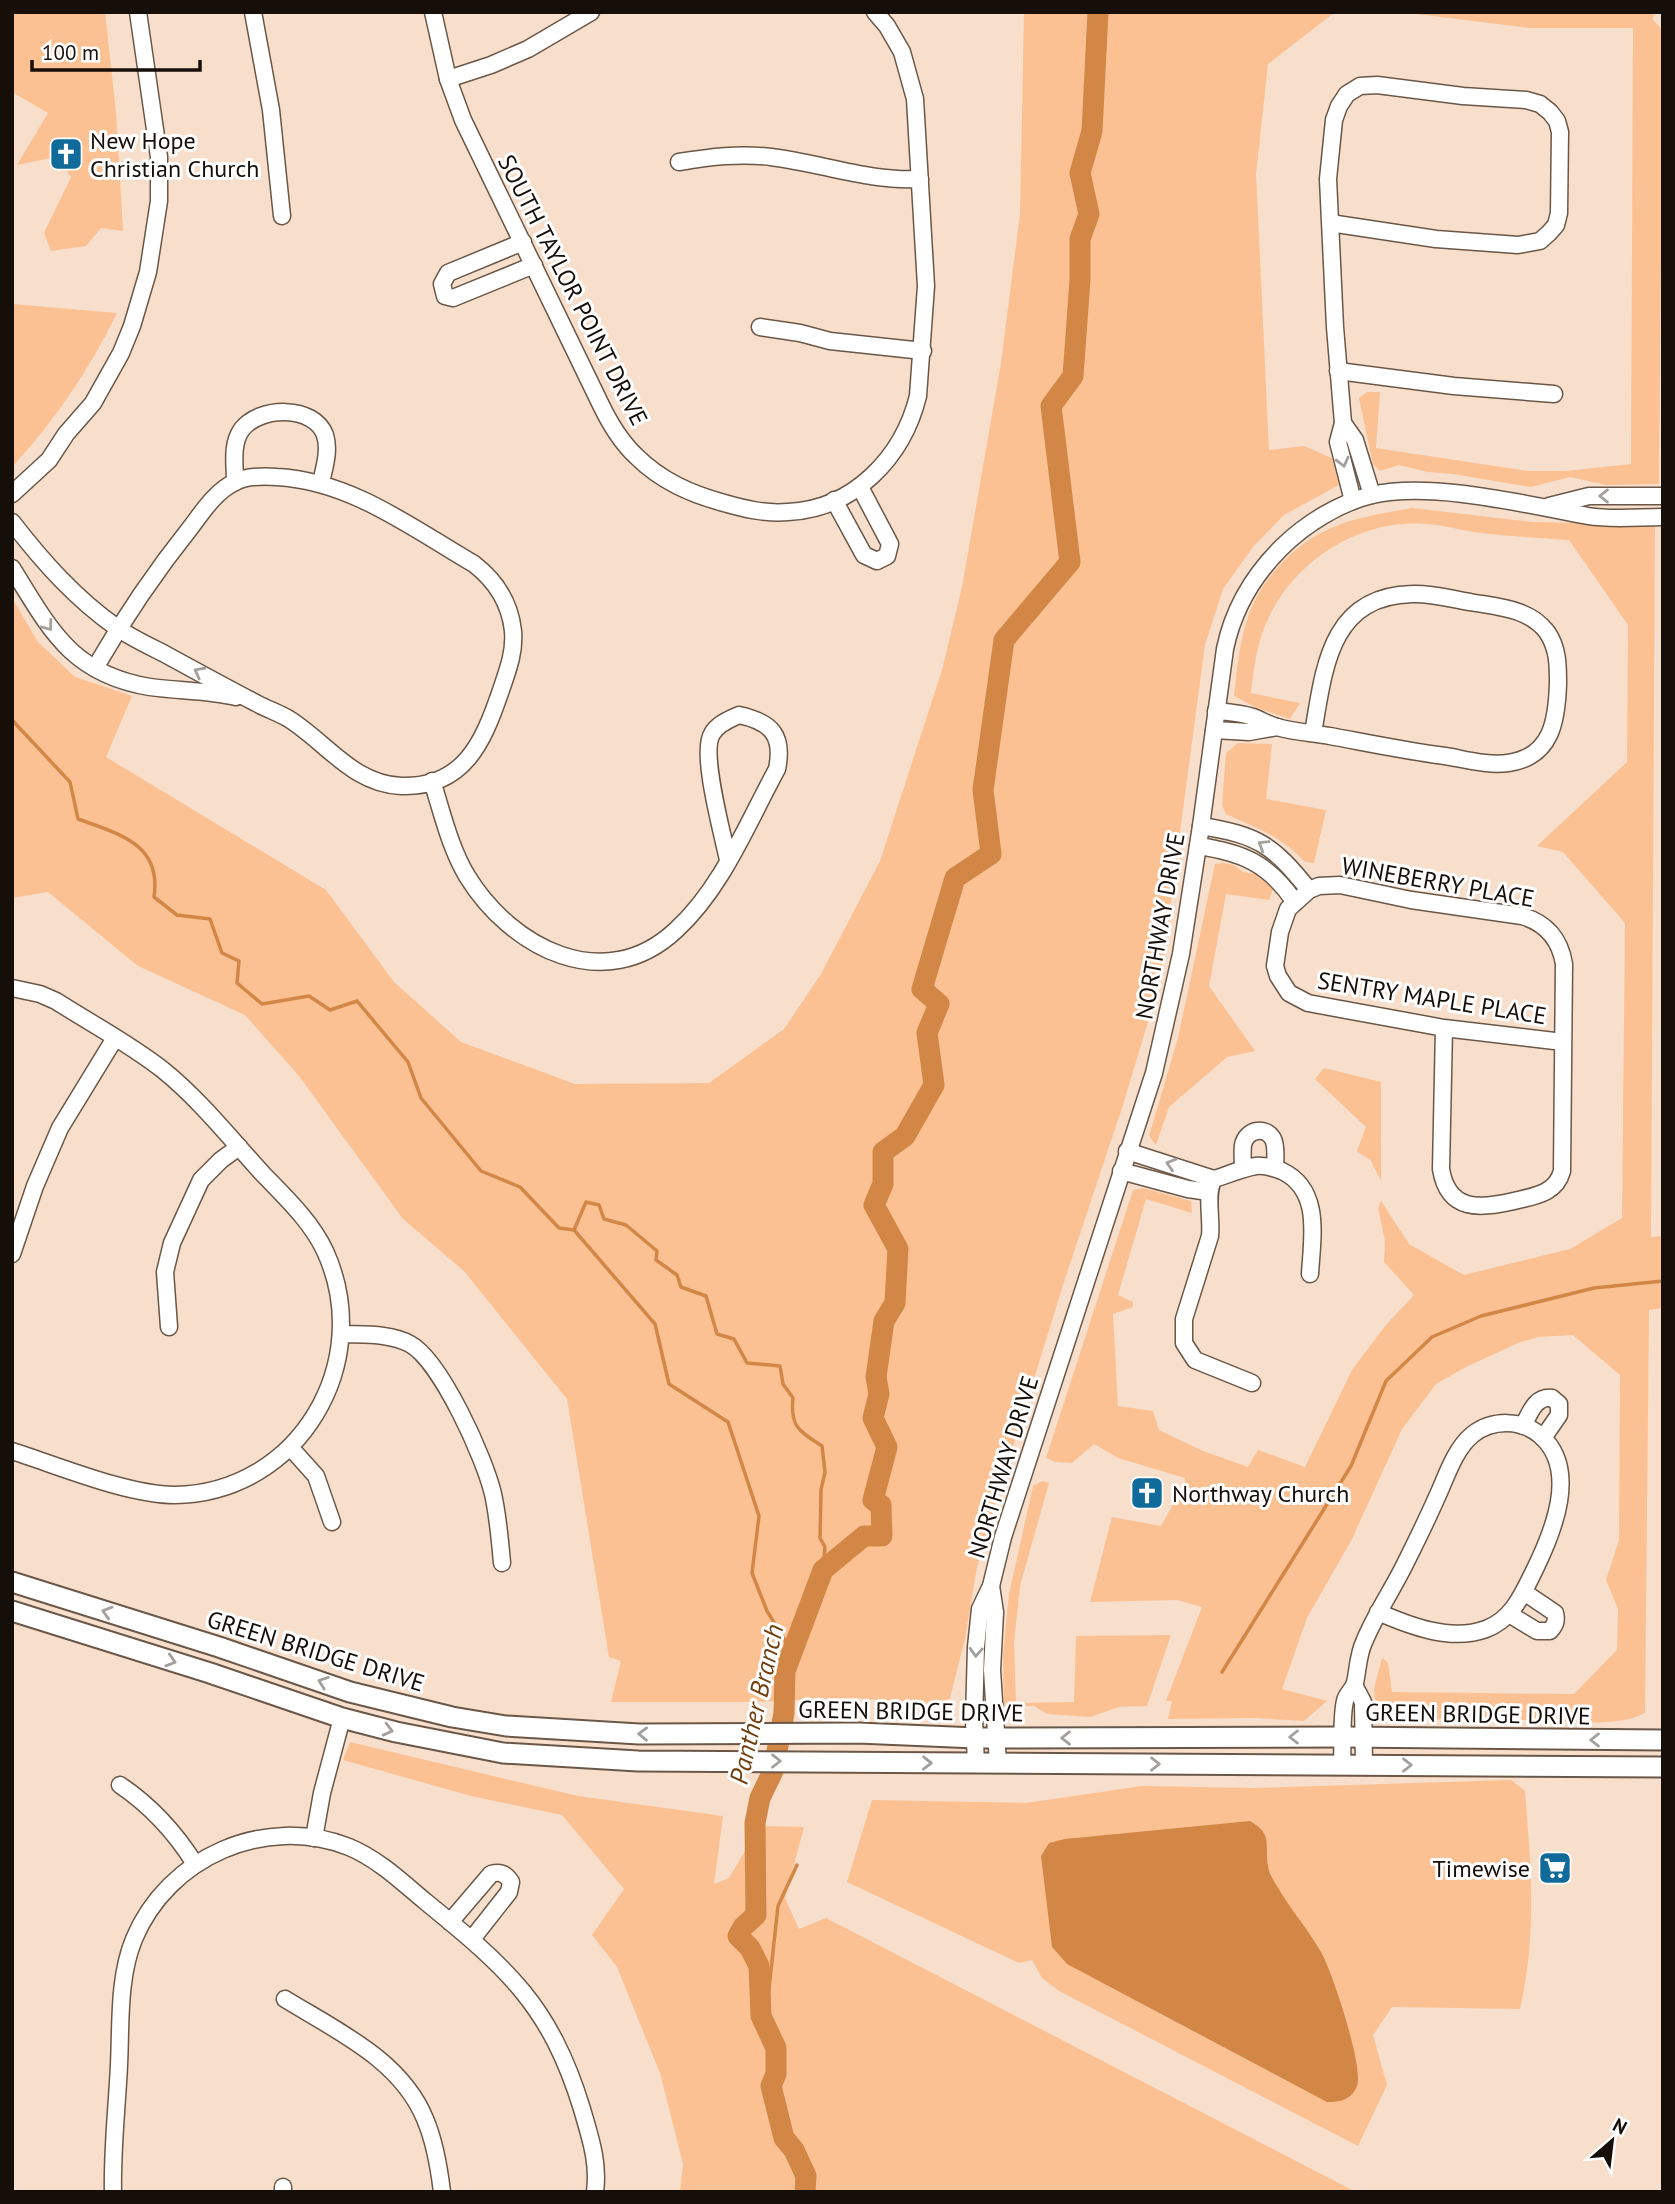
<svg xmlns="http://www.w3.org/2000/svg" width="1675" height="2204" font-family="'PT Sans',sans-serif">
<rect width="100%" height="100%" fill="#f7dfcc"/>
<g fill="#fcc193">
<polygon points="12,12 105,12 116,112 123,231 101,228 86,246 51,251 44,233 71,177 56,157 17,165 48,113 12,92"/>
<polygon points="1024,12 1335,12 1268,64 1256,174 1269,450 1304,446 1332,458 1339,485 1284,515 1253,547 1223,589 1205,645 1160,982 1122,1108 1063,1285 992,1515 977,1567 965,1639 950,1698 942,1705 854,1698 751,1702 611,1702 621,1661 609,1657 567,1399 464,1271 403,1219 299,1076 245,1015 138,966 48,892 12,898 12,598 38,642 75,677 132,696 106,757 326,890 394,982 461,1042 575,1084 709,1083 784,1029 821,974 880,861 942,670 962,587 1001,363 1020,214"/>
<polygon points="1400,12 1654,12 1653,20 1663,30 1659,484 1606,485 1570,477 1531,487 1453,474 1428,472 1399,465 1380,471 1373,464 1359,398 1367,392 1380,392 1376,448 1528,471 1565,471 1631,464 1633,28 1530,28"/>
<path d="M 12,304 L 117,313 C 89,370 55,420 12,467 Z"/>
<path d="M 1412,508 L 1533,522 L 1655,525 L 1651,1237 L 1663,1236 L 1663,1308 L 1649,1310 L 1645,1713 C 1618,1728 1565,1721 1533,1720 C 1486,1720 1439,1718 1392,1721 C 1365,1700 1375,1687 1382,1658 L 1388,1663 L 1392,1692 L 1574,1694 L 1617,1650 L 1618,1609 L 1606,1580 L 1619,1540 L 1620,1375 L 1573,1335 L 1538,1337 L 1518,1343 L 1466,1367 L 1436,1384 L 1402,1429 L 1351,1541 L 1307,1618 L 1282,1689 L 1327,1701 L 1304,1721 L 1255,1718 L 1168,1719 L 1172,1701 L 1166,1701 L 1202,1607 L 1177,1600 L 1090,1602 L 1112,1517 L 1161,1526 L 1176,1499 L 1186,1491 L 1185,1478 L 1118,1458 L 1094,1444 L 1072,1463 L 1055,1462 L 1046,1458 L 1133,1190 L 1143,1188 L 1191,1201 L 1192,1213 L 1146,1199 L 1118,1295 L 1133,1302 L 1133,1307 L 1113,1314 L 1118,1406 L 1153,1411 L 1159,1430 L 1203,1451 L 1248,1467 L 1258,1450 L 1305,1467 L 1352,1370 L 1385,1326 L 1414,1295 L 1384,1262 L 1385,1241 L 1378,1208 L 1381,1201 L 1409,1244 L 1464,1275 L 1570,1249 L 1622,1218 L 1625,923 L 1563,852 L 1537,846 L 1627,762 L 1628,625 L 1569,540 C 1537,538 1505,536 1473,532 C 1458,529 1442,525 1426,524 C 1352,518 1281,570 1260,640 C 1255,657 1253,675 1251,693 L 1300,703 L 1290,719 L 1257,708 L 1234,696 C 1237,670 1239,643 1248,617 C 1260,581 1294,544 1329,529 C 1355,517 1384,513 1412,508 Z"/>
<path d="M 1238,743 L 1272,744 L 1266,799 L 1326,810 L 1314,863 L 1305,862 C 1280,835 1258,829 1226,814 L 1222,805 L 1226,753 Z"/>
<polygon points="1223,863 1234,865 1243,872 1255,874 1273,889 1269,900 1226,894 1209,986 1255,1051 1227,1057 1169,1107 1156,1145 1149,1136 1178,1038 1215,864"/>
<polygon points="1324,1068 1381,1082 1381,1181 1371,1161 1357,1151 1366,1127 1315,1079"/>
<polygon points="1042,1481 1049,1483 1020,1586 1014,1643 1016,1703 1074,1702 1076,1636 1171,1635 1147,1706 1119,1707 1090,1717 1047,1714 1034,1706 1004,1707 1003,1656 1009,1594 1033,1486"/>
<polygon points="350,1742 578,1796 723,1816 714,1884 729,1878 760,1826 804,1827 785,1898 799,1929 826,1918 1356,2192 680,2192 683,2164 660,2073 617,1967 592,1935 624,1889 562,1815 471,1796 343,1760"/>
<path d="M 1511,1780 L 1525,1791 C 1531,1867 1537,1935 1520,2009 L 1392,2007 L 1373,2035 L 1387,2085 L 1358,2146 L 1059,1991 L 1042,1978 L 1032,1960 L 1019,1963 L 847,1882 L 872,1800 L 1026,1803 L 1142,1786 L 1254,1788 Z"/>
</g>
<path fill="#d38746" d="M 1250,1821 C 1274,1835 1264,1844 1268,1866 C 1269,1873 1273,1880 1277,1886 C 1290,1909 1308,1929 1321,1952 C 1332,1971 1364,2067 1357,2086 C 1351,2100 1341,2102 1327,2102 L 1067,1964 L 1052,1947 L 1041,1856 L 1049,1843 L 1065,1839 Z"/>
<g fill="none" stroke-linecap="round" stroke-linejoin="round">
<g stroke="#d38746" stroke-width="3.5">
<path d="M 12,720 L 70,782 L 78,819 C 119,834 162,844 154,897 L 177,915 L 210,919 L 222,953 L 239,961 L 237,983 L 262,1004 L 309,996 L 330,1010 L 357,1001 L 408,1062 L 421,1098 L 481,1171 L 520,1187 L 559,1228 L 574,1230 L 586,1202 L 599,1205 L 604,1219 L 626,1225 L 657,1251 L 656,1260 L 677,1275 L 681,1287 L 706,1296 L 717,1334 L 734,1339 L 747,1363 L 780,1366 L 783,1384 L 793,1398 C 790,1427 799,1431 822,1446 L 825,1472 L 821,1490 L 820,1538 L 825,1547 L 823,1570"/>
<polyline points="574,1230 655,1324 669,1384 728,1422 759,1516 752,1573 767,1611 792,1652"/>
<polyline points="1222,1672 1351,1466 1386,1381 1432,1337 1481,1316 1594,1288 1663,1281"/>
<polyline points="765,2025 778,1906 797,1865"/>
</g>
<polyline stroke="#d38746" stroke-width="21" points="805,2192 806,2176 794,2150 784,2138 771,2086 776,2074 776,2048 761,2016 759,1966 750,1948 738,1936 743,1927 756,1915 755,1823 760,1798 773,1771 778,1746 784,1713 785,1671 823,1570 864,1536 882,1536 881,1505 873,1500 887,1447 873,1418 879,1394 876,1377 884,1321 895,1303 898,1249 874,1205 883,1184 883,1152 905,1136 934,1085 927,1033 939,1004 922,989 955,878 991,854 983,790 1004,640 1070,562 1051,406 1073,376 1080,280 1080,239 1089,214 1080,173 1092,131 1098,12"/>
<defs>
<g id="minor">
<polyline points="253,12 271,110 282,216"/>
<path d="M 433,12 L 448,79 L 463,120 L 600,403 C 609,422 620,441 636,456 C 661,481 691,494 724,503 C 745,509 766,514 788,512 C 854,509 903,457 918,396 L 926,286 L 915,99 L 902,52 L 887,26 L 875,12"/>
<polyline points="448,79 491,65 528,49 591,12"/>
<path d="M 679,162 C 710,157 739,153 771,157 C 821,163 869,182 920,179"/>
<polyline points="1330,223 1436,239 1518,245 1540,241 1549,233 1556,225 1559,213 1560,132 1557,121 1550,112 1540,104 1526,100 1463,96 1377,85 1360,86 1347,94 1339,106 1334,120 1328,179 1335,327 1343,423 1338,442 1353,501"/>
<polyline points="523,242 448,273 442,284 445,296 453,298 534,265"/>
<polyline points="760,327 800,333 830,341 923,351"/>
<polyline points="1338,371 1454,386 1554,394"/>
<polyline points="1343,423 1355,440 1372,495"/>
<path d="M 235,482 C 235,464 231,444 242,429 C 260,406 314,405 325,435 C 330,451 324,468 321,483"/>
<polyline points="12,494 49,460 66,434 93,403 121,353 132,326 148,272 159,201 159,157 138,12"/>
<polyline points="834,500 864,555 877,561 887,556 890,544 860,487"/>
<polyline points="1549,506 1589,496 1663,496"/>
<path d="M 12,522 C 43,562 75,598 116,627 C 130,637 147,645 163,653 C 194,670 225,687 256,703 C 267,709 279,713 289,719 C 327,743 353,784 401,786 C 464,788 483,742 500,693 C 507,672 515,653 513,631 C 510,603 496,581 474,564 C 412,528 351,481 277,477 C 264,476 247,476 235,482 C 216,491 203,511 191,527 C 155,572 124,618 95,668"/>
<path d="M 12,568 C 50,629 71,674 150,687 C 178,691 208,690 236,697"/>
<path d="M 1216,711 C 1228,712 1242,713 1253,717 C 1261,720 1269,725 1277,727 C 1294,732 1313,733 1330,736 C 1368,743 1406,751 1445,756 C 1464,759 1488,766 1508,763 C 1552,757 1557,720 1558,683 C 1558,665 1558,648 1547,632 C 1529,608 1497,607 1470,602 C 1451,599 1432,593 1412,594 C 1329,596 1324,670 1313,733"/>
<polyline points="1214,730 1249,732 1277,727"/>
<path d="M 432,781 C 442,812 450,848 467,876 C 511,948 605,997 676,930 C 722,888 747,824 777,769 C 784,735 771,722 739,715 C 730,719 717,724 712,734 C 700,753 723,835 728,860"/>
<path d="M 1201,826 C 1258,835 1273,845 1309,890"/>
<path d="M 1198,846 C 1242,852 1269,864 1294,901"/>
<path d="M 12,988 L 40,994 L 56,1001 C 92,1024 130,1044 163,1070 C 200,1100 230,1138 262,1173 C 285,1197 311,1221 325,1251 C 376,1362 299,1493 175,1495 C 128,1495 59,1466 12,1451"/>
<path d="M 1444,1028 L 1441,1169 C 1448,1212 1480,1209 1514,1201 C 1534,1196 1556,1194 1562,1171 L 1564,964 C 1560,939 1546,923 1522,916 L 1411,900 L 1340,885 L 1319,886 L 1309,890 L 1288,909 L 1280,932 L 1275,966 L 1278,976 L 1289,993 L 1308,1003 L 1444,1028 L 1563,1042"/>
<polyline points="1127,1151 1214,1179"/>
<path d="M 1243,1169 C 1243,1161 1242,1153 1243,1145 C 1246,1130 1265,1125 1273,1139 C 1277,1147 1275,1160 1275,1168"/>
<polyline points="1121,1171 1188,1189 1209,1192"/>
<polyline points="12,1254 35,1186 60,1128 115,1038"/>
<polyline points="169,1327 165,1272 172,1243 201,1180 221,1160 239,1147"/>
<path d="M 341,1334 C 364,1335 390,1333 410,1344 C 441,1361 485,1459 493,1494 C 498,1516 500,1540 502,1563"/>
<path d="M 1252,1383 L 1195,1360 L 1184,1343 L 1184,1319 L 1210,1236 C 1212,1219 1205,1192 1214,1179 C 1228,1175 1242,1168 1256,1166 C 1265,1165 1274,1168 1282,1171 C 1322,1190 1312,1238 1310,1274"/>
<path d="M 1523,1426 C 1530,1413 1535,1396 1552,1398 L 1559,1404 L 1559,1415 L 1543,1438"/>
<polyline points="290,1447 316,1476 332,1522"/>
<polyline points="991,1586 995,1612 992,1670 998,1764"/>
<path d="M 1509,1614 L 1537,1631 L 1550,1631 C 1555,1625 1557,1621 1555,1613 L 1524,1592"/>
<polyline points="1354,1685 1363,1702 1364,1765"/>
<path d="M 976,1764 L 974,1720 L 976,1647 L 980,1609 L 991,1586 L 1003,1537 L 1154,1073 L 1181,954 L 1201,826 L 1225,649 C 1233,610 1253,576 1281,548 C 1305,524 1339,503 1372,495 C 1432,481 1528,505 1588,516 C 1612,520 1639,517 1663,517"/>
<path d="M 1342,1765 C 1343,1747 1341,1717 1345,1701 C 1346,1694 1353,1690 1355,1683 C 1358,1669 1358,1655 1364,1642 C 1375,1615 1391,1592 1404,1566 C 1415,1544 1426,1522 1436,1499 C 1446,1478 1454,1450 1472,1435 C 1492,1419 1522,1419 1541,1436 C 1579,1470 1553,1532 1535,1569 C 1523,1593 1513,1619 1486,1629 C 1451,1642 1410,1626 1378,1612"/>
<path d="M 120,1785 C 151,1806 175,1832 195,1864"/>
<polyline points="314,1838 322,1793 342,1718"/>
<path d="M 450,1922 L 491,1874 C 501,1871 506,1874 511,1882 L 509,1892 L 472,1939"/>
<path d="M 285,1999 C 337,2031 401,2060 425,2119 C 435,2142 439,2167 442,2192"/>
<polyline points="283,2187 283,2192"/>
<path d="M 113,2192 C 112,2150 117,2107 119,2065 C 121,2024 118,1978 134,1939 C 168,1857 265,1814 349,1847 C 378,1859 402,1882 426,1902 C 508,1969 550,2005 582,2109 C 590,2137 599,2162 595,2192"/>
</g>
<g id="major">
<polyline points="12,1582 219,1647 350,1692 452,1717 506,1726 639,1734 858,1733 976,1738 1344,1737 1663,1740"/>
<polyline points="12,1611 210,1673 342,1718 396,1732 503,1753 638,1761 1663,1767"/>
</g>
</defs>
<use href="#minor" stroke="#6b5747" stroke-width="19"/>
<use href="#major" stroke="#6b5747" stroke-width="23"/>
<use href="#minor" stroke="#fff" stroke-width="16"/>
<use href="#major" stroke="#fff" stroke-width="19"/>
</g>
<defs><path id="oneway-chevron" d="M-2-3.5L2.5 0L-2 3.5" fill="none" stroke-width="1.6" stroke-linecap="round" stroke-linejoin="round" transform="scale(1.75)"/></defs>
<g stroke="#a29f9c">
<use href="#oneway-chevron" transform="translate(1343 462) rotate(76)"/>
<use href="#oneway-chevron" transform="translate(1604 496) rotate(-180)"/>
<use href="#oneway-chevron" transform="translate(48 626) rotate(53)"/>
<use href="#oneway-chevron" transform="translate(199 672) rotate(-152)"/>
<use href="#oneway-chevron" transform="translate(1263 845) rotate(-148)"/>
<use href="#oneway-chevron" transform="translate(1171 1164) rotate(-163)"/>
<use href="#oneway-chevron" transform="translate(107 1612) rotate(-163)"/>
<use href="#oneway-chevron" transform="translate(976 1652) rotate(93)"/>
<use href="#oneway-chevron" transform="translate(171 1661) rotate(17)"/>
<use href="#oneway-chevron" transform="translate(323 1682) rotate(-160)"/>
<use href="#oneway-chevron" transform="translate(388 1730) rotate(14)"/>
<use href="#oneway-chevron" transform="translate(643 1734) rotate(-179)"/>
<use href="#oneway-chevron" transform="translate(1294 1737) rotate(180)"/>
<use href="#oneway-chevron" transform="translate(1066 1738) rotate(180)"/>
<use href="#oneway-chevron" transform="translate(1595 1740) rotate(-180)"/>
<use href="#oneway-chevron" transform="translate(776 1761)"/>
<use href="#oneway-chevron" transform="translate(927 1763) rotate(1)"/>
<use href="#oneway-chevron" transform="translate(1155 1764)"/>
<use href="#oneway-chevron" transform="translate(1407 1765)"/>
</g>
<defs>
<symbol id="church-square" viewBox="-11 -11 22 22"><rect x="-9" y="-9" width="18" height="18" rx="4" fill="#106b9a" stroke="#fff"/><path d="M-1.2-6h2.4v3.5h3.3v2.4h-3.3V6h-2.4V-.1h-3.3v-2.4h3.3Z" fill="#fff"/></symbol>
<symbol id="supermarket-square" viewBox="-11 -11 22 22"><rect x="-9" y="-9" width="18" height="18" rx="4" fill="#106b9a" stroke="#fff"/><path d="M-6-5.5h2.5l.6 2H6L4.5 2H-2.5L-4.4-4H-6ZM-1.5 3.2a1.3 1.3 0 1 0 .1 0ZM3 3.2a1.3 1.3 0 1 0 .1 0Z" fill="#fff"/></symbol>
</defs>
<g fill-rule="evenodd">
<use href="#church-square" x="47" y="135" width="38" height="38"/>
<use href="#church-square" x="1128" y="1474" width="38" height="38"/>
<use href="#supermarket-square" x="1536" y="1849" width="38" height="38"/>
</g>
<g text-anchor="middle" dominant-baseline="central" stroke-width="6" stroke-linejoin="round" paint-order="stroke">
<g font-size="24" fill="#160e08" stroke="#fff" text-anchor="start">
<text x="90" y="140">New Hope<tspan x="90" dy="28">Christian Church</tspan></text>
<text x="1172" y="1493">Northway Church</text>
<text x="1530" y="1868" text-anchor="end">Timewise</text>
</g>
<g font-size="24" fill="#160e08" stroke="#fff">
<text transform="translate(573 290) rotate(63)">SOUTH TAYLOR POINT DRIVE</text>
<text transform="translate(1438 882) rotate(10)">WINEBERRY PLACE</text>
<text transform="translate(1160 926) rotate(-80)">NORTHWAY DRIVE</text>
<text transform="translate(1432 998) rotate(9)">SENTRY MAPLE PLACE</text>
<text transform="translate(1003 1467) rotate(-73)">NORTHWAY DRIVE</text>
<text transform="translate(316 1651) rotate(17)">GREEN BRIDGE DRIVE</text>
<text transform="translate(911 1711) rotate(1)">GREEN BRIDGE DRIVE</text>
<text transform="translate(1478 1714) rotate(1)">GREEN BRIDGE DRIVE</text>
</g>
<g font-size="26" font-style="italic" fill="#703e0c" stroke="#fff">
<text transform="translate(756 1704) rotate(-77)">Panther Branch</text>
</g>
</g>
<rect width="1675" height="2204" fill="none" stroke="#160e08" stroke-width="28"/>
<g transform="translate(1612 2141) rotate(28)" stroke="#ffffff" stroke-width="5" paint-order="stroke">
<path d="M0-5L12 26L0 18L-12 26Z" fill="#160e08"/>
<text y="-10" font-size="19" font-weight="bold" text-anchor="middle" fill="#160e08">N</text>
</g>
<path d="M32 60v10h168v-10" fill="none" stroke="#160e08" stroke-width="3.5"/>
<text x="42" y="60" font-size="21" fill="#160e08" stroke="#ffffff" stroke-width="5" paint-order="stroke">100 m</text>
</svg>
